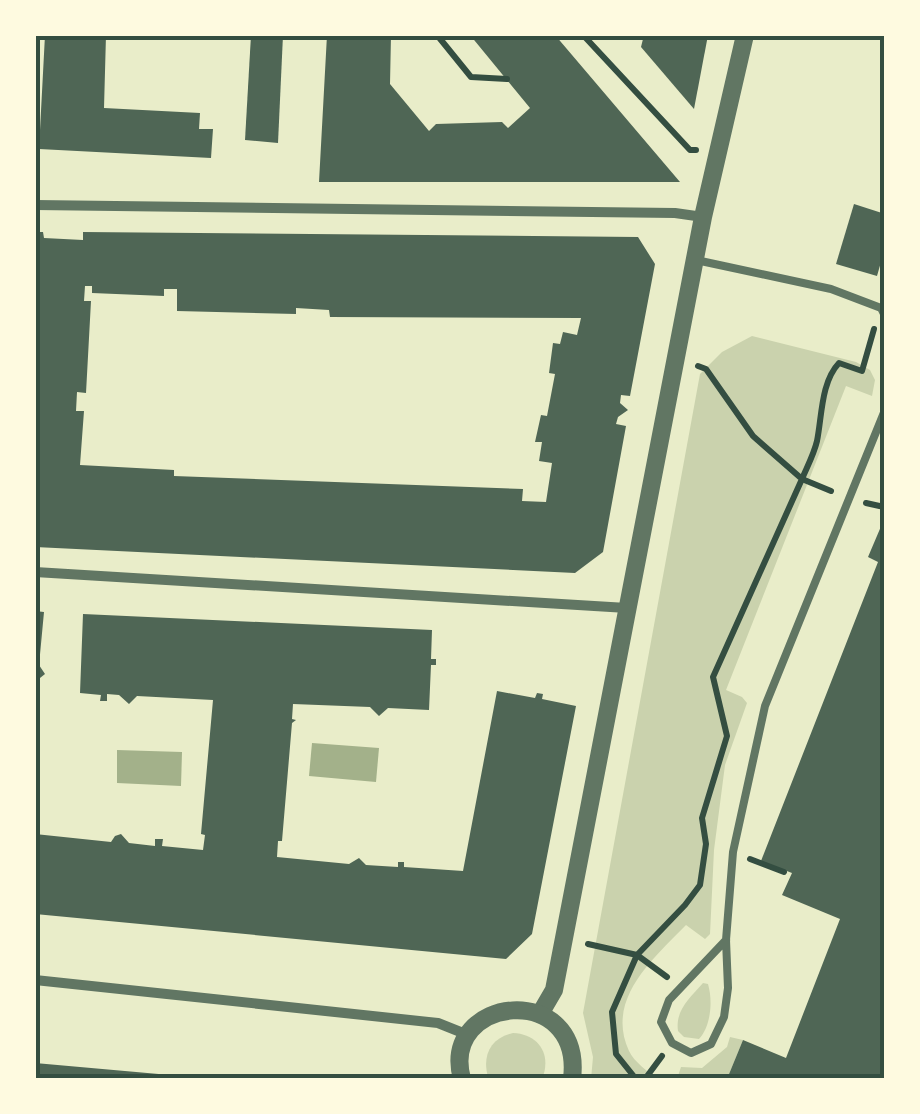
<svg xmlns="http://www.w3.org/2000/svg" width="920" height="1114" font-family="'DM Sans',sans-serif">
<rect width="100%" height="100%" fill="#e9edc9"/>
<g fill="#cad2ad">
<path d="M 752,336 L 856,362 L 870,370 L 875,380 L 872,396 L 846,386 L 726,690 L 742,697 L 747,703 L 725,765 L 714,850 L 710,934 L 705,939 L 686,925 C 653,959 605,999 629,1051 C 634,1062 648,1071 656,1079 L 591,1079 L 593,1057 L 583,1013 L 700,374 L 722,352 Z"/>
<path d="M 703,983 L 708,984 C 713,1001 711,1026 699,1039 L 684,1037 L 678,1031 C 675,1010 690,998 703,983 Z"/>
<path d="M 513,1033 C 539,1034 552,1055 542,1079 L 488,1077 C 482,1056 490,1038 513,1033 Z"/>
<polygon points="730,1037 743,1040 727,1079 677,1079 681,1067 702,1068 727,1047"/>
</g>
<g fill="#a3b18a">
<polygon points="312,743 379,748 376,782 309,776"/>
<polygon points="117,750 182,752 181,786 117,783"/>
</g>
<g fill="#4f6655" fill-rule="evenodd">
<polygon points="45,35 106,35 104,108 200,113 199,129 213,129 211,158 39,149"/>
<polygon points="251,35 283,35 278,143 245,140"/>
<polygon points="327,35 391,35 390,84 429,131 436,124 502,122 508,128 530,108 470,35 555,35 680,182 319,182"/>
<polygon points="644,35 708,35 694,109 641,47"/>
<polygon points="854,204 885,214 885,248 877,276 836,264"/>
<path d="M 35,232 L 43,232 L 44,238 L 83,240 L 83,232 L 638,237 L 655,264 L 630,396 L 621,395 L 620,403 L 628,410 L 618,417 L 616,424 L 626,426 L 603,552 L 575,573 L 35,547 ZM 85,286 L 92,286 L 92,293 L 164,296 L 164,289 L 177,289 L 177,311 L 296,314 L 296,308 L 329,310 L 330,317 L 581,318 L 577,335 L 563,332 L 560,344 L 553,343 L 549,373 L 555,374 L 547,416 L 541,415 L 535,442 L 542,442 L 539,461 L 552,463 L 546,502 L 522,501 L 523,489 L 174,476 L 174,470 L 80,465 L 84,411 L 76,411 L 77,392 L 86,393 L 91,301 L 84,301 Z"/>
<polygon points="885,517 885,1079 727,1079 743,1040 786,1058 840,919 782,895 792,873 761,861 878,562 868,557"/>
<polygon points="35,611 44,612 39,665 45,674 35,682"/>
<polygon points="83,614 432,630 431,659 436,659 436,665 431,665 429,710 388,708 379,716 370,707 293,704 292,719 296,720 292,723 282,841 278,841 277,857 349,864 359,858 366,865 398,867 398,862 404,862 404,867 463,871 497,691 535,698 537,693 543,694 542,699 576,706 532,934 506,959 35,914 35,834 111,842 115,836 121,834 129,843 155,846 155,839 163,839 162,846 203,850 205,835 201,834 213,700 137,696 129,704 119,695 107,694 107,701 100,701 101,695 80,693"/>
<polygon points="35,1063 181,1076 181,1079 35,1079"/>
</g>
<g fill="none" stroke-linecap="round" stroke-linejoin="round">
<g stroke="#344e41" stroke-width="6">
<polyline points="437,35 471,77 507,79"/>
<polyline points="583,35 690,150 696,150"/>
<polyline points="556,36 558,35"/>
<path d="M 831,491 L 802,479 C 807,467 814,454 817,441 C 822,416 821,382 839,363 L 862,371 L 874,329"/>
<polyline points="866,503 884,507"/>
<polyline points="750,859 784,872"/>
<polyline points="588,944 637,955 667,977"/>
<polyline points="636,1079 616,1054 612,1012 637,955 685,905 700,885 706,844 702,818 727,736 713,677 802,479 753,436 706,369 698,366"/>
<polyline points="645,1079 662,1056"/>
</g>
<g stroke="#617663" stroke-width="8">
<polyline points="696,260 831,289 881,308 885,316"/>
<polyline points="726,940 669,1000 661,1022 672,1043 691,1053 711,1044 724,1017 728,988 726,940 733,852 765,706 885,410"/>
</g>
<g stroke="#617663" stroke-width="10">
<polyline points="35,205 675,213 703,217"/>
<polyline points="35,572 627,608"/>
<polyline points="35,980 438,1023 468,1035"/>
</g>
<g stroke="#617663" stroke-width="18">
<polyline points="540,1014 554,990 703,217 745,35"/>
<path d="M 462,1079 C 439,995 584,980 572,1079"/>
</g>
</g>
<rect width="920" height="1114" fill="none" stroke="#fefae0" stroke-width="75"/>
<rect x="38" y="38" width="844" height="1038" fill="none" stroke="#344e41" stroke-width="4"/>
</svg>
